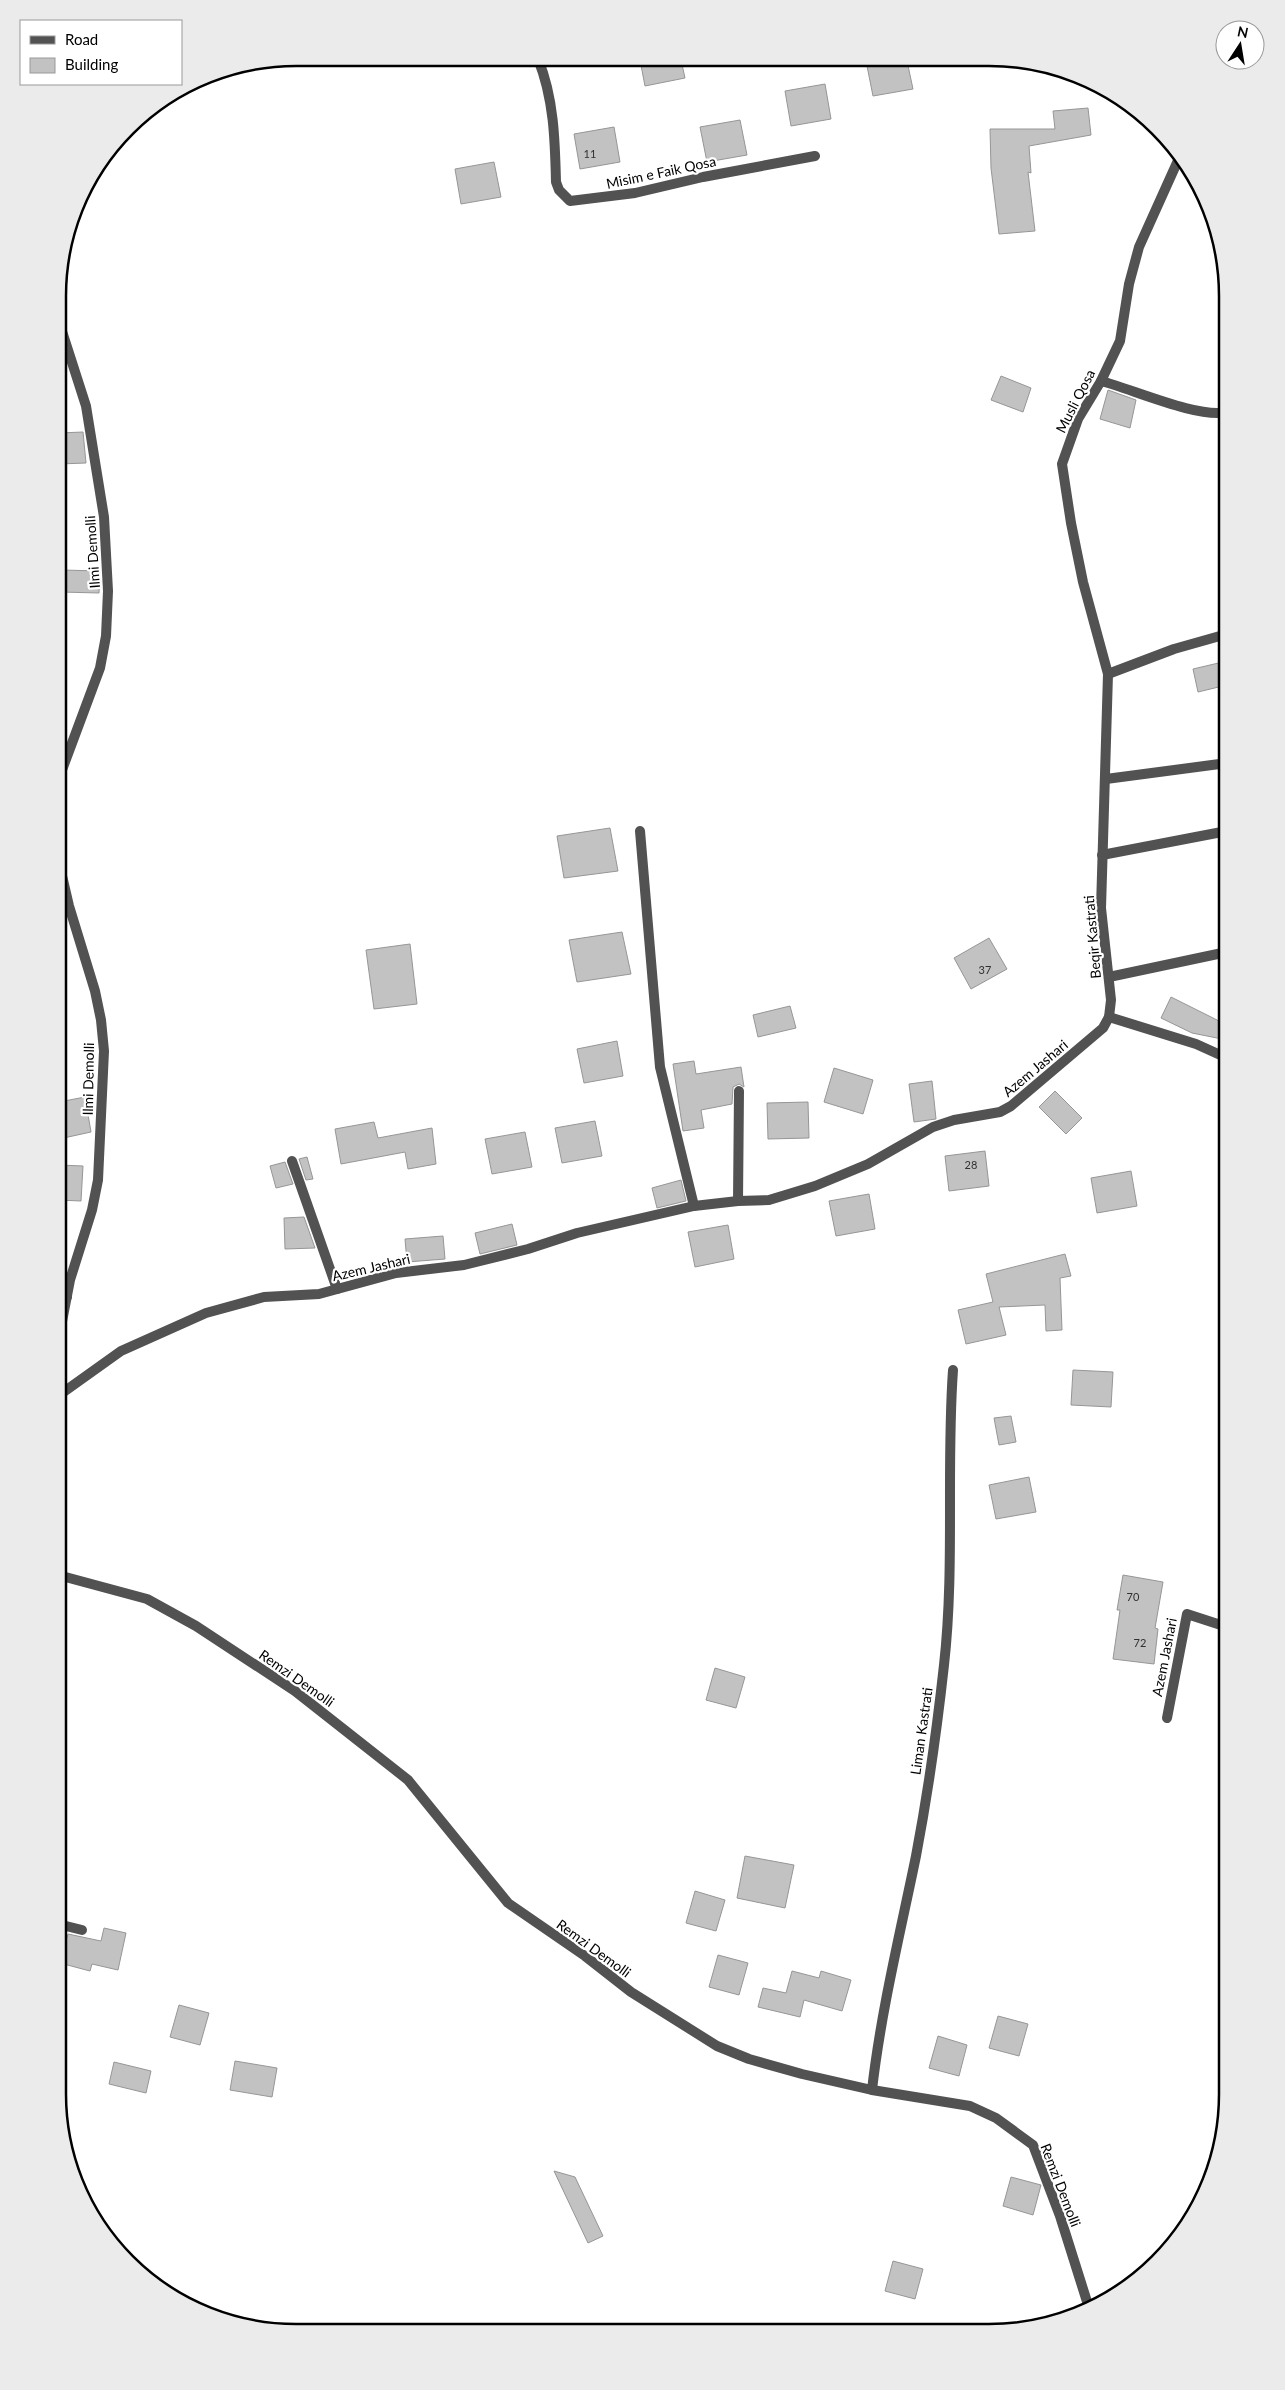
<svg xmlns="http://www.w3.org/2000/svg" width="1285" height="2390" font-family="Lato,sans-serif">
<rect width="100%" height="100%" fill="#fff"/>
<g fill="#c2c2c2" stroke="#969696">
<polygon points="640,60 681,60 685,78 645,86"/>
<polygon points="866,61 907,61 913,89 873,96"/>
<polygon points="825,84 831,119 791,126 785,91"/>
<polygon points="1088,108 1091,135 1029,146 1031,173 1028,172 1035,231 999,234 991,168 990,129 1055,129 1053,111"/>
<polygon points="740,120 747,155 707,162 700,127"/>
<polygon points="614,127 620,162 580,169 574,134"/>
<polygon points="494,162 501,197 461,204 455,169"/>
<polygon points="1001,376 1031,388 1023,412 991,400"/>
<polygon points="1108,390 1136,400 1130,428 1100,419"/>
<polygon points="83,432 86,463 59,464 59,433"/>
<polygon points="62,570 100,571 99,593 61,592"/>
<polygon points="1227,661 1227,685 1198,692 1193,669"/>
<polygon points="610,828 618,871 564,878 557,836"/>
<polygon points="622,932 631,974 577,982 569,940"/>
<polygon points="989,938 1007,969 971,989 954,958"/>
<polygon points="410,944 417,1004 374,1009 366,950"/>
<polygon points="1171,997 1219,1021 1227,1022 1227,1040 1192,1033 1161,1018"/>
<polygon points="790,1006 796,1028 758,1037 753,1015"/>
<polygon points="617,1041 623,1076 584,1083 577,1049"/>
<polygon points="694,1061 696,1074 741,1067 744,1087 739,1084 733,1087 732,1104 701,1110 704,1128 683,1131 673,1064"/>
<polygon points="834,1068 873,1080 863,1114 824,1102"/>
<polygon points="932,1081 936,1119 914,1122 909,1084"/>
<polygon points="1055,1091 1082,1118 1066,1134 1039,1107"/>
<polygon points="85,1097 91,1132 59,1139 59,1102"/>
<polygon points="808,1102 809,1138 768,1139 767,1103"/>
<polygon points="595,1121 602,1156 562,1163 555,1128"/>
<polygon points="374,1122 378,1138 432,1128 436,1164 408,1169 405,1152 341,1164 335,1129"/>
<polygon points="525,1132 532,1167 492,1174 485,1139"/>
<polygon points="985,1151 989,1186 949,1191 945,1156"/>
<polygon points="307,1157 313,1179 306,1180 299,1159"/>
<polygon points="285,1162 293,1184 276,1188 270,1166"/>
<polygon points="59,1165 83,1166 81,1201 58,1200"/>
<polygon points="1131,1171 1137,1206 1097,1213 1091,1178"/>
<polygon points="681,1180 686,1201 657,1208 652,1188"/>
<polygon points="869,1194 875,1229 836,1236 829,1201"/>
<polygon points="304,1217 315,1248 285,1249 284,1218"/>
<polygon points="512,1224 517,1245 480,1254 475,1233"/>
<polygon points="728,1225 734,1259 695,1267 688,1232"/>
<polygon points="443,1236 445,1259 407,1262 405,1239"/>
<polygon points="1065,1254 1071,1276 1060,1278 1062,1330 1046,1331 1045,1305 999,1307 1006,1335 966,1344 958,1310 993,1302 986,1274"/>
<polygon points="1073,1370 1113,1372 1111,1407 1071,1405"/>
<polygon points="1011,1416 1016,1442 999,1445 994,1418"/>
<polygon points="1029,1477 1036,1512 996,1519 989,1485"/>
<polygon points="1123,1575 1163,1582 1155,1628 1158,1629 1154,1664 1113,1659 1120,1610 1117,1610"/>
<polygon points="715,1668 745,1677 736,1708 706,1700"/>
<polygon points="745,1856 794,1865 785,1908 737,1898"/>
<polygon points="695,1891 725,1900 716,1931 686,1923"/>
<polygon points="104,1928 126,1933 118,1970 92,1964 90,1971 60,1963 68,1934 101,1941"/>
<polygon points="718,1955 748,1963 739,1995 709,1987"/>
<polygon points="792,1971 819,1978 821,1971 851,1980 842,2011 804,2000 800,2017 758,2007 763,1988 786,1993"/>
<polygon points="179,2005 209,2013 200,2045 170,2037"/>
<polygon points="998,2016 1028,2024 1019,2056 989,2048"/>
<polygon points="938,2036 967,2045 959,2076 929,2068"/>
<polygon points="235,2061 277,2068 272,2097 230,2090"/>
<polygon points="114,2062 151,2071 146,2093 109,2084"/>
<polygon points="554,2171 575,2177 603,2236 588,2243"/>
<polygon points="1011,2177 1041,2185 1033,2215 1003,2206"/>
<polygon points="893,2261 923,2269 915,2299 885,2291"/>
</g>
<g fill="none" stroke-linecap="round" stroke-linejoin="round">
<g stroke="#525252" stroke-width="10">
<path d="M 538,59 C 554,98 555,141 556,182 L 559,190 L 570,201 L 635,193 L 703,177 L 815,156"/>
<path d="M 1101,381 C 1132,389 1199,419 1227,412"/>
<polyline points="1108,674 1174,649 1227,634"/>
<polyline points="59,778 100,668 106,636 108,591 104,517 86,406 59,322"/>
<polyline points="1106,779 1227,763"/>
<polyline points="640,831 660,1067 694,1206"/>
<polyline points="1102,855 1227,831"/>
<polyline points="1109,977 1227,952"/>
<polyline points="1109,1017 1196,1044 1227,1058"/>
<polyline points="292,1161 337,1289"/>
<polyline points="738,1201 739,1091"/>
<polyline points="58,1277 67,1297"/>
<polyline points="58,1342 70,1280 92,1210 98,1180 104,1051 101,1020 95,991 69,906 59,863"/>
<polyline points="58,1396 121,1351 206,1313 264,1297 319,1294 396,1273 464,1265 528,1249 577,1233 694,1206 738,1201 769,1200 815,1186 868,1164 933,1127 954,1120 1000,1112 1011,1106 1103,1028 1109,1017 1111,1000 1101,908 1108,674 1083,582 1071,523 1062,464 1078,419 1101,381 1120,341 1129,284 1139,247 1180,156"/>
<polyline points="1167,1718 1187,1614 1227,1627"/>
<polyline points="58,1924 82,1930"/>
<path d="M 872,2090 C 881,2011 900,1934 916,1856 C 928,1793 937,1729 944,1665 C 955,1567 946,1468 953,1370"/>
</g>
<polyline stroke="#525252" stroke-width="10" points="58,1575 147,1599 196,1626 295,1691 408,1780 508,1903 585,1956 631,1992 717,2046 749,2059 802,2074 872,2090 970,2106 996,2118 1033,2145 1060,2216 1089,2308"/>
</g>
<g text-anchor="middle" dominant-baseline="central" stroke-width="4.5" stroke-linejoin="round" paint-order="stroke">
<g font-size="11" fill="#303030">
<text x="590" y="153">11</text>
<text x="985" y="969">37</text>
<text x="971" y="1164">28</text>
<text x="1133" y="1596">70</text>
<text x="1140" y="1642">72</text>
</g>
<g font-size="14" fill="#000" stroke="#fff">
<text transform="translate(661 172) rotate(-12)">Misim e Faik Qosa</text>
<text transform="translate(1075 401) rotate(-63)">Musli Qosa</text>
<text transform="translate(92 552) rotate(-94)">Ilmi Demolli</text>
<text transform="translate(1092 937) rotate(-95)">Beqir Kastrati</text>
<text transform="translate(1035 1068) rotate(-40)">Azem Jashari</text>
<text transform="translate(88 1079) rotate(-89)">Ilmi Demolli</text>
<text transform="translate(371 1267) rotate(-13)">Azem Jashari</text>
<text transform="translate(1164 1657) rotate(-79)">Azem Jashari</text>
<text transform="translate(297 1678) rotate(35)">Remzi Demolli</text>
<text transform="translate(921 1731) rotate(-82)">Liman Kastrati</text>
<text transform="translate(594 1948) rotate(36)">Remzi Demolli</text>
<text transform="translate(1061 2185) rotate(69)">Remzi Demolli</text>
</g>
</g>
<path d="M0 0H1285V2390H0ZM296 66H989A230 230 0 0 1 1219 296V2094A230 230 0 0 1 989 2324H296A230 230 0 0 1 66 2094V296A230 230 0 0 1 296 66Z" fill="#ebebeb" fill-rule="evenodd"/>
<path fill="none" stroke="#000" stroke-width="2.5" d="M296 66H989A230 230 0 0 1 1219 296V2094A230 230 0 0 1 989 2324H296A230 230 0 0 1 66 2094V296A230 230 0 0 1 296 66Z"/>
<rect x="20" y="20" width="162" height="65" fill="#ffffff" stroke="#999999"/>
<rect x="30" y="36" width="25" height="8" fill="#525252" stroke="#999999"/>
<text x="65" y="45" font-size="15" fill="#000000">Road</text>
<rect x="30" y="58" width="25" height="15" fill="#c2c2c2" stroke="#999999"/>
<text x="65" y="70" font-size="15" fill="#000000">Building</text>
<g transform="translate(1240 45) rotate(12)"><circle r="24" fill="#ffffff" stroke="#999999"/>
<path d="M0-4L9 19L0 12L-9 19Z" fill="#000000"/>
<text y="-8" font-size="14" font-weight="bold" text-anchor="middle" fill="#000000">N</text>
</g>
</svg>
